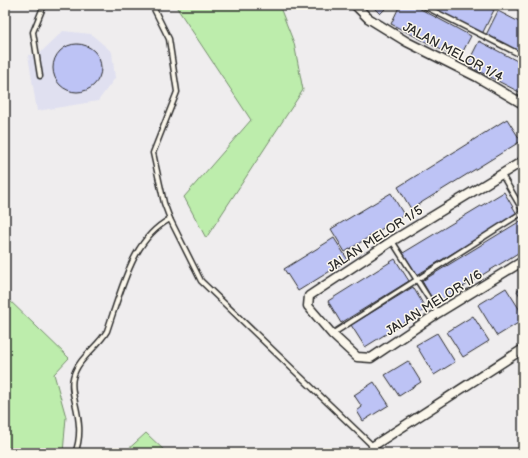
<svg xmlns="http://www.w3.org/2000/svg" width="528" height="458" font-family="'Balsamiq Sans',sans-serif">
<rect width="100%" height="100%" fill="#efedee"/>
<filter id="ink" filterUnits="userSpaceOnUse"><feTurbulence type="fractalNoise" baseFrequency=".025" numOctaves="2"/><feDisplacementMap in="SourceGraphic" scale="8" xChannelSelector="R" yChannelSelector="G"/><feConvolveMatrix kernelMatrix="1 2 1 2 8 2 1 2 1" color-interpolation-filters="sRGB"/></filter>
<g filter="url(#ink)">
<polygon fill="#e0e0f0" points="63,31 91,34 112,52 115,78 98,101 37,111 28,55 39,54"/>
<g fill="#bdedac" stroke="#748c6c">
<polygon points="175,5 279,5 294,43 303,90 206,238 184,197 251,120"/>
<polygon points="5,296 69,358 54,374 66,417 63,453 5,453"/>
<polygon points="146,433 167,453 124,453"/>
</g>
<g fill="#bdc3f5" stroke="#2b2b2b">
<polygon points="371,5 389,5 380,14"/>
<polygon points="400,5 413,5 471,36 459,59 391,24"/>
<polygon points="427,5 485,5 494,10 482,34"/>
<polygon points="498,11 523,24 523,55 486,35"/>
<polygon points="479,41 523,64 523,94 467,65"/>
<circle cx="77" cy="68" r="24"/>
<polygon points="507,119 521,141 411,209 398,187"/>
<polygon points="504,192 517,214 417,275 403,253"/>
<polygon points="391,193 404,215 345,252 331,229"/>
<polygon points="522,220 523,250 435,304 422,281"/>
<polygon points="334,238 348,260 298,291 284,269"/>
<polygon points="395,259 409,281 341,323 328,301"/>
<polygon points="413,287 426,309 365,347 351,325"/>
<polygon points="523,287 523,301 517,291"/>
<polygon points="506,288 523,315 523,320 497,336 478,305"/>
<polygon points="473,316 489,341 463,357 447,332"/>
<polygon points="437,333 455,362 434,375 416,345"/>
<polygon points="408,361 421,382 399,396 385,375"/>
<polygon points="374,382 389,405 363,421 357,411 362,407 354,395"/>
</g>
<g fill="none" stroke-linecap="round" stroke-linejoin="round">
<defs>
<g id="service">
<polyline points="152,5 169,39 177,92 153,153 164,203 170,219 201,281 380,453"/>
<polyline points="422,5 523,56"/>
<polyline points="40,76 33,32 44,5"/>
<polyline points="502,175 523,211"/>
<polyline points="392,241 438,313"/>
<polyline points="332,334 523,212"/>
<path d="M 75,453 C 82,436 79,419 75,402 C 73,394 71,386 73,378 C 77,359 98,347 107,331 C 109,325 111,319 113,313 C 125,279 135,238 170,219"/>
</g>
<g id="minor">
<polyline points="355,5 368,18 407,42 477,77 523,104"/>
<polyline points="520,5 523,6"/>
<polyline points="523,161 392,241 309,296 308,306 332,334 357,357 371,358 438,313 523,261"/>
<polyline points="373,446 523,349"/>
</g>
</defs>
<use href="#service" stroke="#2b2b2b" stroke-width="7"/>
<use href="#minor" stroke="#2b2b2b" stroke-width="11"/>
<use href="#service" stroke="#fbf7ec" stroke-width="4"/>
<use href="#minor" stroke="#fbf7ec" stroke-width="8"/>
</g>
</g>
<g text-anchor="middle" dominant-baseline="central" stroke-width="3" stroke-linejoin="round" paint-order="stroke">
<g font-size="13" fill="#2b2b2b" stroke="#fbf7ec">
<text transform="translate(453 52) rotate(28)">JALAN MELOR 1/4</text>
<text transform="translate(375 239) rotate(-33)">JALAN MELOR 1/5</text>
<text transform="translate(434 303) rotate(-32)">JALAN MELOR 1/6</text>
</g>
</g>
<rect width="528" height="458" fill="none" stroke="#fbf7ec" stroke-width="20"/>
<rect x="10" y="10" width="508" height="438" fill="none" stroke="#2b2b2b" stroke-width="1.5" filter="url(#ink)"/>
</svg>
